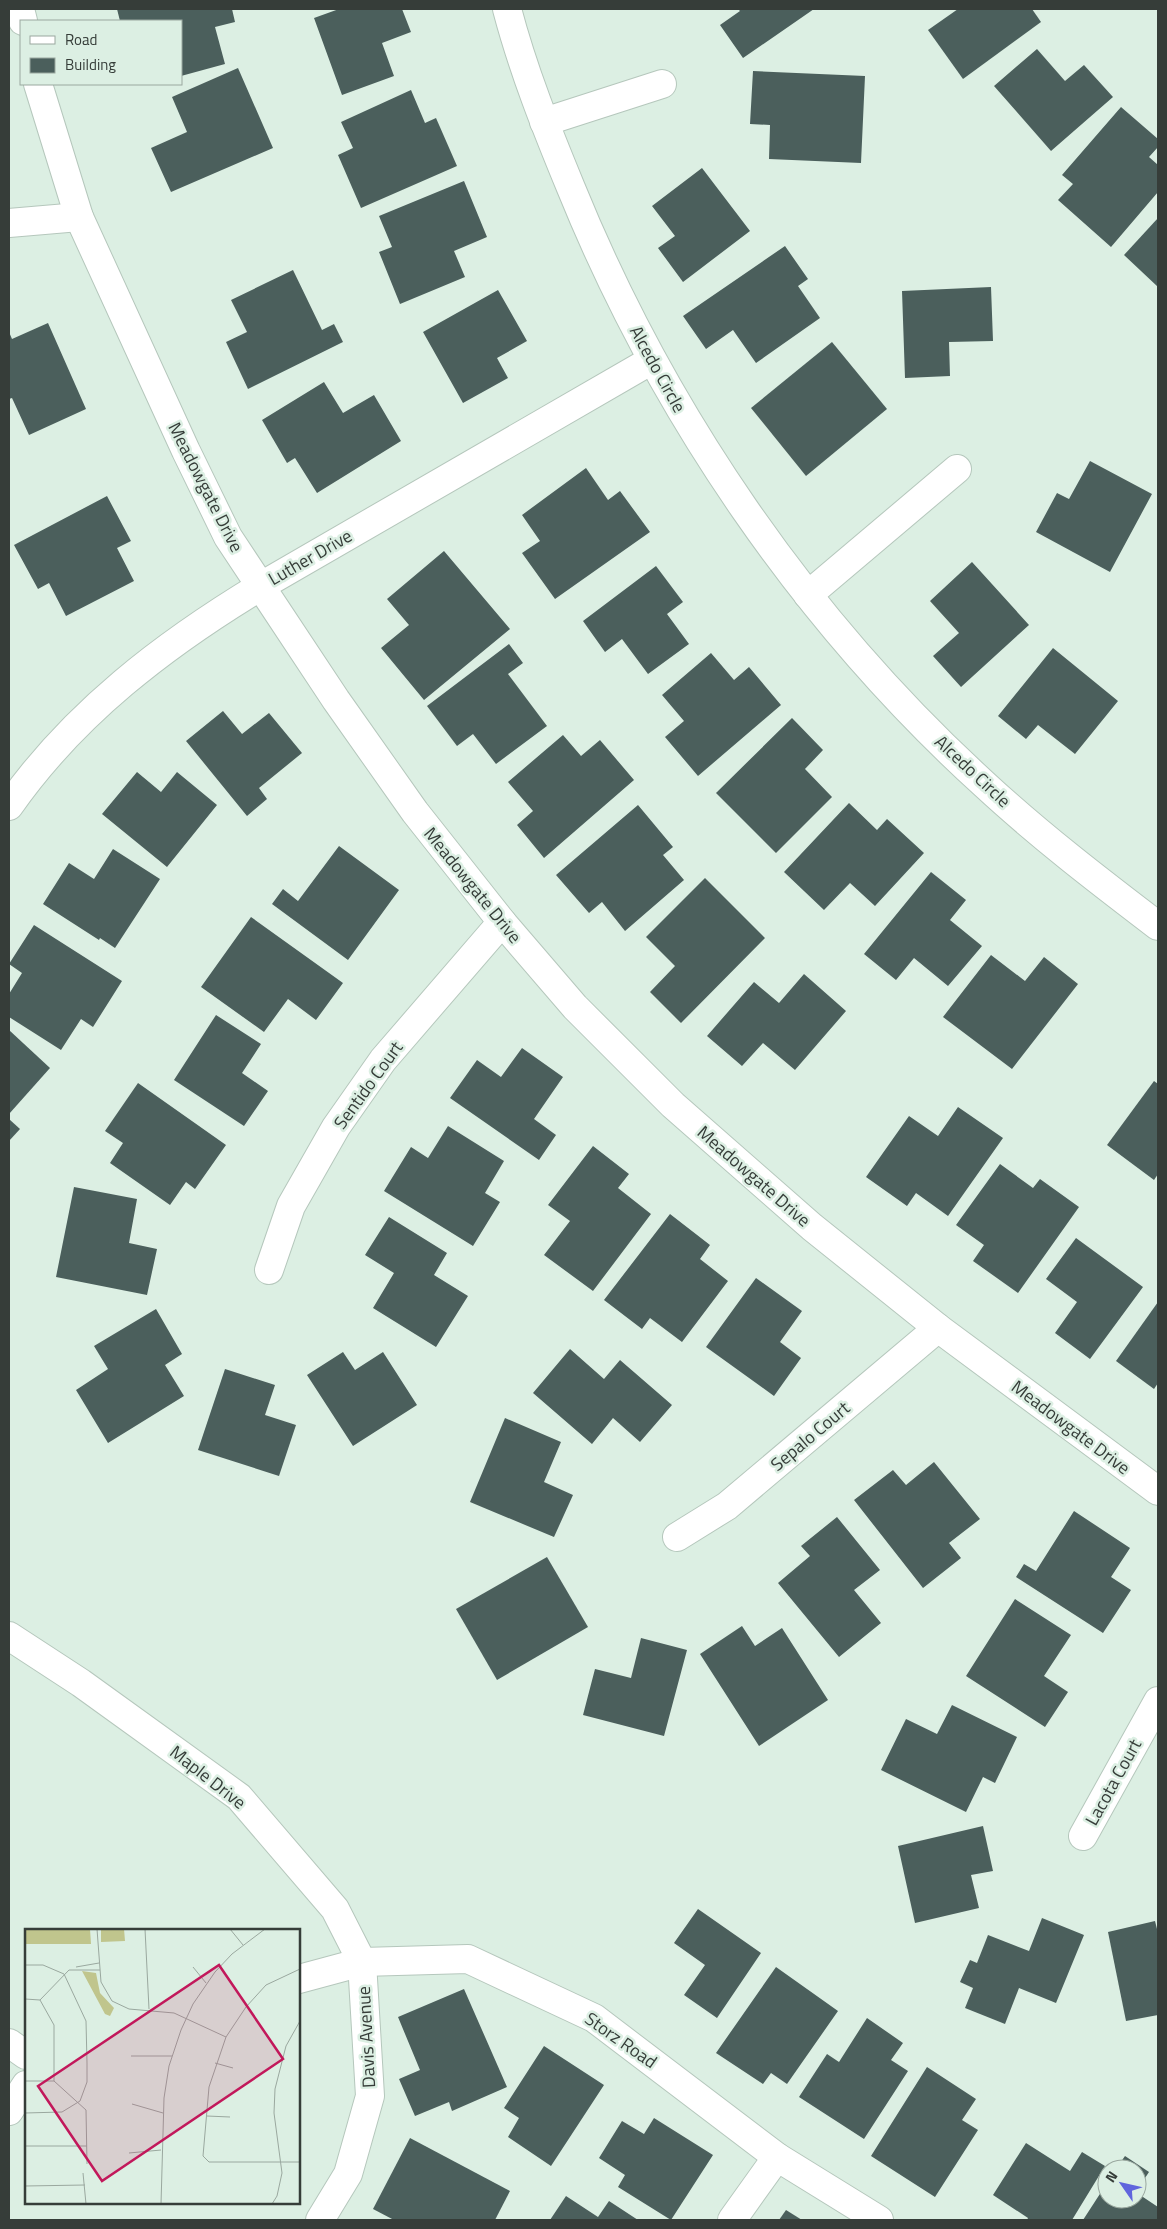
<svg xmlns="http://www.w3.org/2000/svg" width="1167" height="2229" font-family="'Titillium Web',sans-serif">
<rect width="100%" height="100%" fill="#dcefe3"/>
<g fill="#4b5f5c">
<polygon points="117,9 232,9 235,22 215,27 225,64 181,76 181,21 120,21"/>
<polygon points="339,9 402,9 411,32 382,43 394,76 342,95 314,18"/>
<polygon points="738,9 814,9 743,58 720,25 740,11"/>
<polygon points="958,9 1032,9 1041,22 963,79 928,30"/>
<polygon points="1037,49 1065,81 1084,65 1113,97 1051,151 994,86"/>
<polygon points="238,68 273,148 171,192 151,148 187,132 172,97"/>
<polygon points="753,71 865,76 861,163 769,159 770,125 750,124"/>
<polygon points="411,90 425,123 436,118 457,166 361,208 338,155 353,148 341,122"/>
<polygon points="1121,107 1158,139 1158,147 1149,157 1158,165 1158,192 1111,247 1058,200 1073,184 1062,175"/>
<polygon points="702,168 750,231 683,282 658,248 675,236 652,206"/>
<polygon points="464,181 487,237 454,251 465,277 400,304 379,252 392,247 379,216"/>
<polygon points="1158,218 1158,287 1124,255"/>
<polygon points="785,246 808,279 798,286 820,318 756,363 733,330 706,349 683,316"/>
<polygon points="293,270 322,330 334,324 343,342 248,389 226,342 247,332 231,300"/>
<polygon points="991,287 993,341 949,342 950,376 905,378 902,291"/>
<polygon points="498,290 527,341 497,358 508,378 463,403 423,332"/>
<polygon points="48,323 86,409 29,435 12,398 9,399 9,332 12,339"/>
<polygon points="832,342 887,409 806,476 751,408"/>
<polygon points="324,382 343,413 374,395 401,441 317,493 295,458 287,463 262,420"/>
<polygon points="1090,461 1152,494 1110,572 1036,532 1057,493 1069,499"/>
<polygon points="586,468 608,500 620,491 650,532 555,599 522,553 540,541 522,515"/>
<polygon points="107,496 131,541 117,548 134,581 66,616 49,583 38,589 14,545"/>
<polygon points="444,551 510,629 424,700 381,648 409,625 387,599"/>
<polygon points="972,562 1029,625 961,687 933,656 959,633 930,601"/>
<polygon points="656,566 683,602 667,614 689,644 648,674 622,639 605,652 583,621"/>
<polygon points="509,644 523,663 508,674 547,726 496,764 473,734 457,746 427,706"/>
<polygon points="1053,648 1118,701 1075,754 1038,725 1026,739 998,716"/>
<polygon points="711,653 734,680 749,667 781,705 698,776 665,737 684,721 662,695"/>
<polygon points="223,711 242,734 269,713 302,753 259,788 267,799 247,816 186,741"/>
<polygon points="792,718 823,750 805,769 832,797 776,853 716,793"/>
<polygon points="563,735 581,756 600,740 634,780 544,858 517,825 533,811 508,782"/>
<polygon points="137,772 161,792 177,772 217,805 167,867 102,814"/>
<polygon points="849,803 877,830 887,819 924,853 875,906 850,883 824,910 784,872"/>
<polygon points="638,805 673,847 663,855 684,880 625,931 602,902 589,913 556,875"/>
<polygon points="339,846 399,890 348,960 272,904 283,889 298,901"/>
<polygon points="113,849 160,879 115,948 100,938 99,940 43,904 69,863 94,879"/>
<polygon points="931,872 966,900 950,920 982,946 948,986 914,958 896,980 864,954"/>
<polygon points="705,878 765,938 681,1023 650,992 675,966 646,937"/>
<polygon points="251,917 343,983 316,1020 288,999 264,1032 201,987"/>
<polygon points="34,925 122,981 93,1027 81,1019 61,1050 9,1017 9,994 22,973 9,964"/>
<polygon points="991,955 1025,981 1044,957 1078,984 1012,1069 943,1017"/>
<polygon points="804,974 846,1011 795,1070 763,1043 742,1066 707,1036 754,982 779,1003"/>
<polygon points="216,1015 261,1044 242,1073 268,1091 244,1126 174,1080"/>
<polygon points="9,1030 50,1068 9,1114"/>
<polygon points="522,1048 563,1077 534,1119 556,1135 539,1160 450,1098 477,1060 501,1077"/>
<polygon points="1154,1081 1158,1084 1158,1174 1154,1180 1107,1145"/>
<polygon points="138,1083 226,1145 195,1189 186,1182 170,1205 110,1163 123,1143 105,1131"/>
<polygon points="958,1107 1003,1138 948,1216 916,1193 907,1206 866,1177 909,1116 938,1136"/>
<polygon points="9,1119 20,1129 9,1141"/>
<polygon points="448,1126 504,1161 485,1193 500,1202 473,1246 384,1191 411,1147 428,1158"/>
<polygon points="593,1146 629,1174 618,1188 651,1214 593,1291 544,1255 570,1221 548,1205"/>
<polygon points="1000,1164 1033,1188 1040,1179 1079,1207 1018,1293 973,1261 984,1245 956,1225"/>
<polygon points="74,1187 137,1199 129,1243 157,1249 147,1295 56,1277"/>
<polygon points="670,1214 710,1245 700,1259 728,1281 682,1342 650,1318 642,1329 604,1300"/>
<polygon points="389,1217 447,1253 434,1275 468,1296 436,1347 373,1308 394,1273 365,1255"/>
<polygon points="1076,1238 1143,1287 1090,1359 1055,1333 1077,1302 1046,1279"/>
<polygon points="756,1278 802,1311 780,1342 801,1358 774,1396 706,1347"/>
<polygon points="1158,1302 1158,1383 1154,1389 1116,1361"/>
<polygon points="156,1309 182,1354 165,1365 184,1396 108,1443 76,1390 108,1369 94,1346"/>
<polygon points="570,1349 604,1379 620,1360 672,1405 640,1442 613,1418 592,1444 533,1393"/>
<polygon points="343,1352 355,1370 383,1352 417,1405 353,1446 307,1375"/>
<polygon points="225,1369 275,1385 265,1415 296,1425 279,1476 198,1450"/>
<polygon points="505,1418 561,1442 544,1482 573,1495 554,1537 470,1502"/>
<polygon points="934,1462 980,1519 949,1543 961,1558 923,1588 854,1500 893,1470 906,1485"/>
<polygon points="1074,1511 1130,1548 1111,1577 1131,1590 1103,1633 1016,1577 1024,1564 1036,1571"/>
<polygon points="837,1517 880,1570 854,1590 881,1623 839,1657 778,1583 810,1556 801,1546"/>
<polygon points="547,1557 588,1627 497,1680 456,1609"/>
<polygon points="1015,1599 1071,1635 1044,1676 1068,1692 1045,1727 966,1676"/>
<polygon points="742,1626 755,1646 782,1628 828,1700 759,1746 700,1654"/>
<polygon points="641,1638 687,1650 664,1736 583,1715 595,1669 631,1678"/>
<polygon points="952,1705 1017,1737 995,1783 983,1777 966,1812 881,1770 906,1719 937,1734"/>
<polygon points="983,1826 993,1871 971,1875 979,1908 915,1923 898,1846"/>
<polygon points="698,1909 761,1953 717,2018 684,1995 705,1965 674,1943"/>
<polygon points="1042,1918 1084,1935 1056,2003 1019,1988 1005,2024 965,2008 973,1988 960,1982 970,1960 977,1963 988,1935 1029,1951"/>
<polygon points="1155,1921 1158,1933 1158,2015 1126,2021 1108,1932"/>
<polygon points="776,1967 838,2011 787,2084 771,2073 763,2084 716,2053"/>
<polygon points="464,1989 507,2087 452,2111 449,2102 415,2116 399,2079 420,2070 398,2017"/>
<polygon points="867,2018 903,2043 891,2060 908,2071 864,2139 799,2097 827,2054 839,2062"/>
<polygon points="544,2046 604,2085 551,2166 508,2137 519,2118 504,2108"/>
<polygon points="927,2067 976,2099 962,2120 978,2130 935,2197 871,2156"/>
<polygon points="654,2118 713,2155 671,2220 618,2187 625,2175 599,2158 622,2121 644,2134"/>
<polygon points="410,2138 510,2191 495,2220 394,2220 373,2209"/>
<polygon points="1026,2143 1070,2171 1082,2152 1105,2166 1072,2220 1027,2220 1028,2218 993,2195"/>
<polygon points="1125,2156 1149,2172 1137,2190 1137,2169 1116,2169"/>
<polygon points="1107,2183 1107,2199 1137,2199 1137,2193 1158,2207 1158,2220 1083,2220"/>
<polygon points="566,2196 598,2217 609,2201 638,2220 550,2220"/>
<polygon points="786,2210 802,2220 779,2220"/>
</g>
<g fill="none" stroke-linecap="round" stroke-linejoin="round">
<defs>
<g id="minor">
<path d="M 507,9 C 523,70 547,130 571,188 C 662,412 805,621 984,784 C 1039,835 1099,881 1158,926"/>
<polyline points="544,122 662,84"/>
<polyline points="9,223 79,217"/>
<polyline points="261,586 652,360"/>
<polyline points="808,595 957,469"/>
<polyline points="269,1270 291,1206 336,1127 383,1060 502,922"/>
<polyline points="677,1537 727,1506 938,1328"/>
<polyline points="9,1636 81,1683 239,1797 335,1909 362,1962 370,2096 348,2174 320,2220"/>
<polyline points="1083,1836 1158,1701"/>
<polyline points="299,1979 362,1962 468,1959 594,2018 777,2157 879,2220"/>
<polyline points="9,2043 26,2055"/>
<polyline points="9,2111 26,2085"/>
<polyline points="732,2220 777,2157"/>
</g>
<g id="tertiary">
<polyline points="20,9 23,21"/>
<polyline points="38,84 79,217 186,451 228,537 336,700 415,812 502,922 575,1007 673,1105 812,1227 938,1328 1158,1491"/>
<path d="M 9,806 C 74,713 165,644 261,586"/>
</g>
</defs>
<use href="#minor" stroke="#b5c7bc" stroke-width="30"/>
<use href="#tertiary" stroke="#b5c7bc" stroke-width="30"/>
<use href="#minor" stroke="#fff" stroke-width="28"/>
<use href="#tertiary" stroke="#fff" stroke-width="28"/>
</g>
<g text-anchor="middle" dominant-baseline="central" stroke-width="5" stroke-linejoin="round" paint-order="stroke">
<g font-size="18" fill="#363d39" stroke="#dcefe3">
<text transform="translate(658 369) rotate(61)">Alcedo Circle</text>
<text transform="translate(206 487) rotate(63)">Meadowgate Drive</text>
<text transform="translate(310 557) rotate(-30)">Luther Drive</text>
<text transform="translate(973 771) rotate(43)">Alcedo Circle</text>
<text transform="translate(473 885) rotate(51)">Meadowgate Drive</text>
<text transform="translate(368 1085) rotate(-54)">Sentido Court</text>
<text transform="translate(754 1176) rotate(41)">Meadowgate Drive</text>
<text transform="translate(1071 1427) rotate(37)">Meadowgate Drive</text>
<text transform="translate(810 1436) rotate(-40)">Sepalo Court</text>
<text transform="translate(208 1777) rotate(38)">Maple Drive</text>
<text transform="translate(1113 1782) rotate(-61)">Lacota Court</text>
<text transform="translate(366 2037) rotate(-93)">Davis Avenue</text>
<text transform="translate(621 2040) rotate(35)">Storz Road</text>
</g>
</g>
<g transform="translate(25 1929)">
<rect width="275" height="275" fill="#dcefe3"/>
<path d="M 0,0 L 65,0 L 66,15 L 0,15 ZM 76,0 L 99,0 L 100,12 L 76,13 ZM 57,42 L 71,44 L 75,64 L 89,79 L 85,87 L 80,85 Z" fill="#c0c58d"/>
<path fill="none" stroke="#9aa89f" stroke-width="1" d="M 72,0 L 76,53 L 87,72 L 104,80 L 149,84 L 201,108M 120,0 L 124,80M 205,0 L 218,16M 0,36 L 18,36 L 39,45 L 61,92 L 62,134 L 62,153 L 55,172 L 37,183 L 0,184M 51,38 L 74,34M 168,38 L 181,54M 275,40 L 241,56 L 221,78 L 201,108 L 184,158 L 178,227 L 184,233 L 275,233M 0,70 L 15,71M 15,71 L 29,96 L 29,152M 15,71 L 44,41 L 75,41M 106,127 L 147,127M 190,134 L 208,139M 0,152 L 29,152M 29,152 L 61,181 L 62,235M 107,175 L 138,184M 182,187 L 205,188M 0,217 L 62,217M 104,224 L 136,221M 58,244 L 61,275M 0,257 L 60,256M 136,275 L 139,169 L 144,137 L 156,101 L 168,75 L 190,43 L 207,25 L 240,0M 247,275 L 252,267 L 257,244 L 249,184 L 250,160 L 261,117 L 275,92"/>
<path fill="#c2185b" fill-opacity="0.15" stroke="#c2185b" stroke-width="2.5" d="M 194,36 L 258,130 L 77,252 L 13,157 Z"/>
<rect width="275" height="275" fill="none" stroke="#363d39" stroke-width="2.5"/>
</g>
<rect width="1167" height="2229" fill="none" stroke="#363d39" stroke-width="20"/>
<rect x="20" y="20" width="162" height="65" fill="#dcefe3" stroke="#9aa89f"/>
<rect x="30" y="36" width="25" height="8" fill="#ffffff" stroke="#9aa89f"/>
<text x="65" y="45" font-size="15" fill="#363d39">Road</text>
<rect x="30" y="58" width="25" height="15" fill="#4b5f5c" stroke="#9aa89f"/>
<text x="65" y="70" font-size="15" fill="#363d39">Building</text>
<g transform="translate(1122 2184) rotate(304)"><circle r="24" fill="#dcefe3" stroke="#9aa89f"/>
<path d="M0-4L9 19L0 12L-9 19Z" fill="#6065dd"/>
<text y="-8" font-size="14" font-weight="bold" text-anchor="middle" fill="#363d39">N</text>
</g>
</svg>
